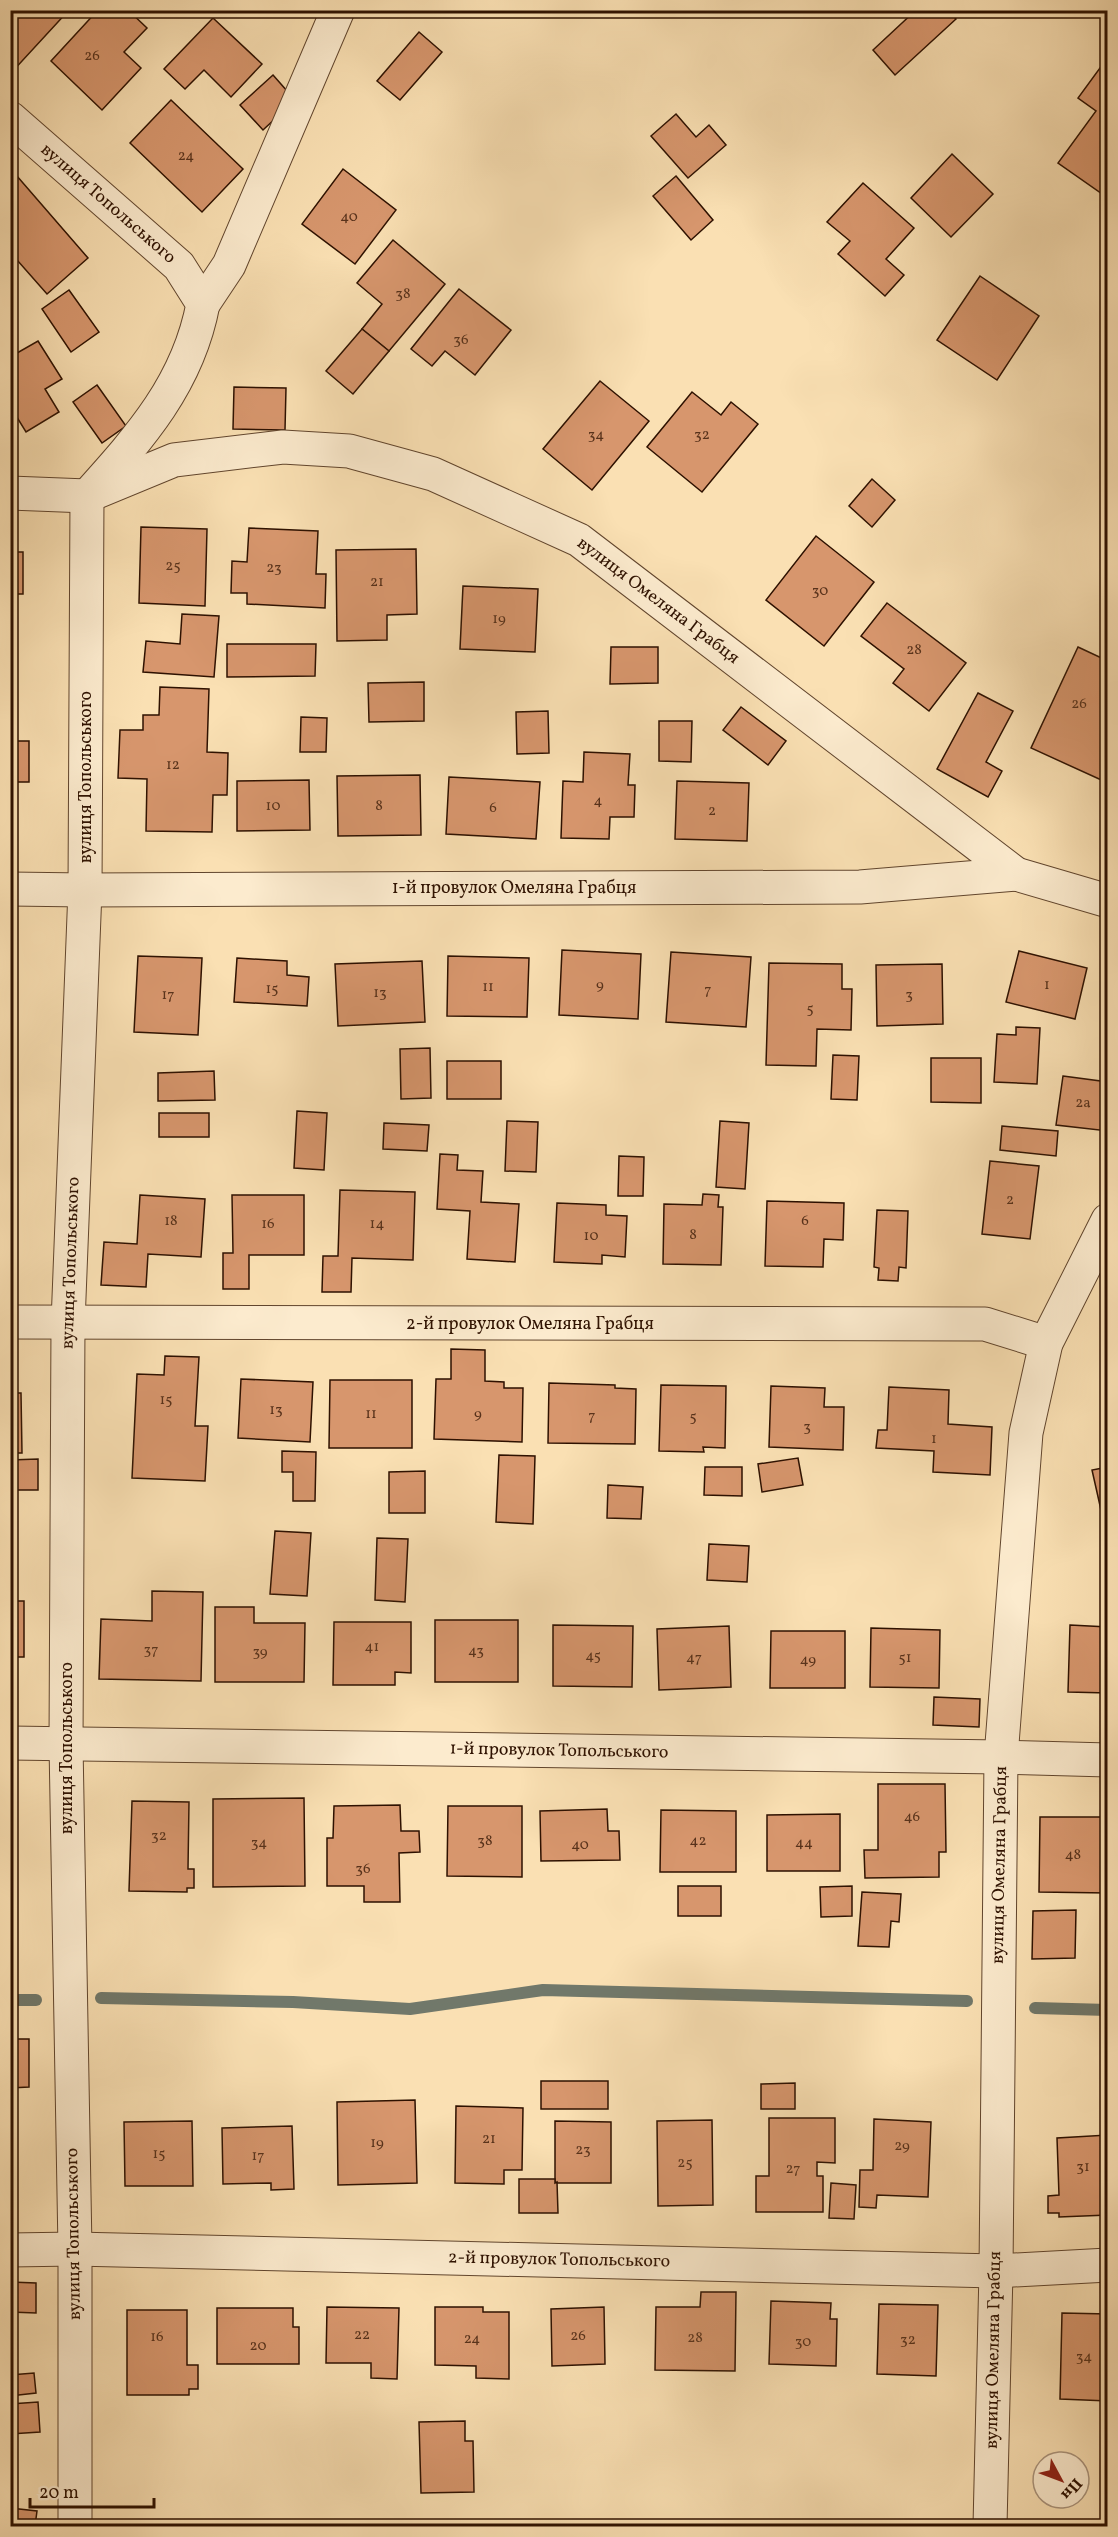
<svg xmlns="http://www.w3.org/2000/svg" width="1118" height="2537" font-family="Vollkorn,serif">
<rect width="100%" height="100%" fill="#fae0b3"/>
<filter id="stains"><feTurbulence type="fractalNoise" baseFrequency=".00333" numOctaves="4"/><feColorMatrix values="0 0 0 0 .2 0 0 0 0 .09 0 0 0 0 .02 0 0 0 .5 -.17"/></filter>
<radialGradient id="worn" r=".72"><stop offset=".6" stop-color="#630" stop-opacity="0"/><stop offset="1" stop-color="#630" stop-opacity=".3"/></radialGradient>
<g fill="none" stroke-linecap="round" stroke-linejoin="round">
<g stroke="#71786a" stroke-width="12">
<polyline points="101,1998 293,2002 410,2009 543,1990 967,2001"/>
<polyline points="10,2000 36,2000"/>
<polyline points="1035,2008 1108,2010"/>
</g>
</g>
<g fill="#d7966d" stroke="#2e1100" stroke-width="1.5">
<polygon points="10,10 69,10 11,73 10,72"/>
<polygon points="98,10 128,10 147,28 124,52 141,68 102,110 51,61"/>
<polygon points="916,10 948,10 956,19 895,75 873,50"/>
<polygon points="213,18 262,64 231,97 204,70 185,89 164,69"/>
<polygon points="419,32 442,52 400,100 377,81"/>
<polygon points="1108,57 1108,198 1058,163 1096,111 1078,98"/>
<polygon points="273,75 295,100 263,130 240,105"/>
<polygon points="171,100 243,169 202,212 130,143"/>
<polygon points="676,114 696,137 709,125 726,145 688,178 651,136"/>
<polygon points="952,154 993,194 951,237 911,198"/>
<polygon points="10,168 88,258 47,294 10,252"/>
<polygon points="343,169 396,210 355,264 302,224"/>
<polygon points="676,176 713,220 691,240 653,196"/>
<polygon points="863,183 914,228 886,259 904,275 885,296 838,254 850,241 827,222"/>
<polygon points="393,240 445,284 389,351 362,329 382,304 357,283"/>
<polygon points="980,276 1039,316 997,380 937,340"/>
<polygon points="459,289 511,330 475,375 445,351 432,366 411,349"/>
<polygon points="69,290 99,332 71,352 42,309"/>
<polygon points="362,329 389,351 353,394 326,371"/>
<polygon points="38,341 62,379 45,389 59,412 26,432 10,406 10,357"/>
<polygon points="600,381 649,421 592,490 543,449"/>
<polygon points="97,385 126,426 102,443 73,402"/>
<polygon points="234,387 286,388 285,430 233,429"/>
<polygon points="692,392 721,415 731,402 758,424 702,492 647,447"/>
<polygon points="872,479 895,500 872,527 849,506"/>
<polygon points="141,527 207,529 205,606 139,603"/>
<polygon points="249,528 318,531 316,574 326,574 325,608 247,604 247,593 231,593 232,561 247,562"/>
<polygon points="816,536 874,582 824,646 766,600"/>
<polygon points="416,549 417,614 387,615 387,640 337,641 336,550"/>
<rect x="10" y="552" width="13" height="42"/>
<polygon points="463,586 538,589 535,652 460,649"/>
<polygon points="887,603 966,663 929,711 893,683 904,669 861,636"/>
<polygon points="182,614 219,616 214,677 143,672 146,641 180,644"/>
<polygon points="227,644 316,644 315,676 227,677"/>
<polygon points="611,647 658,647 658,683 610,684"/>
<polygon points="1078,647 1108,661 1108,783 1031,748"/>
<polygon points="424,682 424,721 369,722 368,683"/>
<polygon points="160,687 209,689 207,752 228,753 227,795 213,795 212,832 146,831 147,779 118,778 120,730 143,730 143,715 159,715"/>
<polygon points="978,693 1013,711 986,762 1002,771 988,797 937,769"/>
<polygon points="741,707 786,741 768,765 723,730"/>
<polygon points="548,711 549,753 517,754 516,712"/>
<polygon points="301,717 327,718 326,752 300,752"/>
<polygon points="659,721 692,721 691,762 659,761"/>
<polygon points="10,741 29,741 29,782 11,782 12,828"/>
<polygon points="584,752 630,754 628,785 635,785 634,817 610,817 609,839 561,838 563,781 583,782"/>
<polygon points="420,775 421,835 338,836 337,776"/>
<polygon points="449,777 540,782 536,839 446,834"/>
<polygon points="309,780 310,830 237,831 237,781"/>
<polygon points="677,781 749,783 747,841 675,839"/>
<polygon points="562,950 641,954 638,1019 559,1015"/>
<polygon points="1019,951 1087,968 1075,1019 1006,1002"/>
<polygon points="671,952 751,957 746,1027 666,1022"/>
<polygon points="10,955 16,955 13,1031 10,1031"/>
<polygon points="138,956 202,958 198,1035 134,1032"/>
<polygon points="448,956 529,958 527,1017 447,1016"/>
<polygon points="237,958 287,961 287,975 309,977 307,1006 234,1002"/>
<polygon points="422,961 425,1022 338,1026 335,964"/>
<polygon points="769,963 842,964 842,989 852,989 851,1030 817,1029 816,1066 766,1065"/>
<polygon points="942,964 943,1024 877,1026 876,965"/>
<polygon points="1016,1027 1040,1028 1037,1084 994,1082 997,1034 1016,1035"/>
<polygon points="430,1048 431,1098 401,1099 400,1049"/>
<polygon points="833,1055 859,1056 857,1100 831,1099"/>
<polygon points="931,1058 981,1058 981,1103 931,1102"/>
<rect x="447" y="1061" width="54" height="38"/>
<polygon points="214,1071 215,1100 158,1101 158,1073"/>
<polygon points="1063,1076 1108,1082 1108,1131 1056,1125"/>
<polygon points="297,1111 327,1113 324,1170 294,1168"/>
<rect x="159" y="1113" width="50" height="24"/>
<polygon points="507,1121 538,1122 536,1172 505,1171"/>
<polygon points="720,1121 749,1123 745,1189 716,1187"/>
<polygon points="384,1123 429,1125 427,1151 383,1149"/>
<polygon points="1002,1126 1058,1131 1056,1156 1000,1150"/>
<polygon points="440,1154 458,1155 457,1170 483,1171 481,1202 519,1204 515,1262 467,1259 470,1211 437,1209"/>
<polygon points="619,1156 644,1157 643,1196 618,1196"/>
<polygon points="990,1161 1039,1166 1030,1239 982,1234"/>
<polygon points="340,1190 415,1192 413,1260 352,1258 351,1292 322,1292 323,1256 338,1256"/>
<polygon points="703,1194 719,1195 718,1207 723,1207 721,1265 663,1264 664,1204 702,1205"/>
<polygon points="140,1195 205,1199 201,1257 148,1254 146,1287 101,1285 104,1242 137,1244"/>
<polygon points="232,1195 304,1195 304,1255 249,1255 249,1289 223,1289 223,1253 233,1253"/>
<polygon points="767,1201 844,1203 843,1240 824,1239 823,1267 765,1266"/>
<polygon points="557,1203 606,1205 606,1215 627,1216 625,1257 602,1255 602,1264 554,1262"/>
<polygon points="877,1210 908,1211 906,1268 899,1267 898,1281 878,1280 879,1268 874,1267"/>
<polygon points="451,1349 485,1350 485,1381 504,1382 504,1388 523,1388 522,1442 434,1439 436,1379 451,1379"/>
<polygon points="165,1356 199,1357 195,1426 208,1426 205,1481 132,1478 137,1374 164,1375"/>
<polygon points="241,1379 313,1382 310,1442 238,1438"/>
<polygon points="330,1380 412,1380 412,1448 329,1448"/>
<polygon points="549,1383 615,1385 615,1388 636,1389 635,1444 548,1443"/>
<polygon points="661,1385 726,1386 725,1448 703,1447 704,1452 659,1451"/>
<polygon points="771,1386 825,1388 824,1407 844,1407 843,1450 769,1447"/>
<polygon points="889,1387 949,1390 948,1424 992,1427 990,1475 933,1472 934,1451 876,1448 878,1430 887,1430"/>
<polygon points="10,1393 21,1393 22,1453 10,1453"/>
<polygon points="282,1451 316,1452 315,1501 293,1501 293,1472 282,1472"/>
<polygon points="499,1455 535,1456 533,1524 496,1522"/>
<polygon points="798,1458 803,1485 762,1492 758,1464"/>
<polygon points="38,1459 38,1490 10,1490 10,1460"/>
<polygon points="705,1467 742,1467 742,1496 704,1495"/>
<polygon points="1108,1467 1108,1518 1103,1519 1092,1470"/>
<polygon points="425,1471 425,1513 389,1513 389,1472"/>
<polygon points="608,1485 643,1487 641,1519 607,1518"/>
<polygon points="275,1531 311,1533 307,1596 270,1594"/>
<polygon points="377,1538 408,1539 405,1602 375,1600"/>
<polygon points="709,1544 749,1546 747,1582 707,1580"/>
<polygon points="152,1591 203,1592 201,1681 99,1679 101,1619 152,1621"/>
<rect x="10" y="1601" width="14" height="56"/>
<polygon points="215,1607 254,1607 254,1623 305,1623 304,1682 215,1682"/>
<rect x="435" y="1620" width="83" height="62"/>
<polygon points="334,1622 411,1622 411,1673 395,1672 395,1685 333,1685"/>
<polygon points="553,1625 633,1626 632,1687 553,1686"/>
<polygon points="1070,1625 1108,1627 1108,1693 1068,1692"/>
<polygon points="729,1626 731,1687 659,1690 657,1629"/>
<polygon points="871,1628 940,1630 939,1688 870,1687"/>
<polygon points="771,1631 845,1631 845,1688 770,1688"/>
<polygon points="934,1697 980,1699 979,1727 933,1725"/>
<polygon points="878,1784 945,1784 946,1852 939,1852 939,1877 865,1878 864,1850 878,1850"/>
<polygon points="304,1798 305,1886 213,1887 213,1799"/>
<polygon points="132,1801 189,1802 188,1869 194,1869 194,1888 187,1888 187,1892 129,1891"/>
<polygon points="400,1805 401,1831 419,1831 420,1852 399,1853 400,1902 364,1902 364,1886 327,1886 327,1838 333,1838 334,1806"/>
<polygon points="448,1806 522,1806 522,1877 447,1876"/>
<polygon points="607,1809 608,1831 619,1831 620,1860 541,1861 540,1811"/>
<polygon points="661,1810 736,1811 736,1872 660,1872"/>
<polygon points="840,1814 840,1871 767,1871 767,1815"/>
<polygon points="1040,1817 1108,1817 1108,1893 1039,1892"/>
<rect x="678" y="1886" width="43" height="30"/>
<polygon points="852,1886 852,1916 821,1917 820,1887"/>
<polygon points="862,1892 901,1894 899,1922 891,1921 889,1947 858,1946"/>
<polygon points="1076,1910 1075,1958 1032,1959 1033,1911"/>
<polygon points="10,2039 29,2039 29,2087 10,2088"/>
<rect x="541" y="2081" width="67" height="28"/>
<polygon points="795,2083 795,2109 761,2109 761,2084"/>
<polygon points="415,2100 417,2183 338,2185 337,2102"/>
<polygon points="456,2106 523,2108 522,2170 504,2170 504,2184 455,2183"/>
<polygon points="769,2118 835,2118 835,2163 817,2162 817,2176 823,2176 823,2212 756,2212 756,2176 769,2176"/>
<polygon points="874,2119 931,2122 928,2197 877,2195 876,2208 859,2207 860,2170 873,2170"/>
<polygon points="712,2120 713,2205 658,2206 657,2121"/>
<polygon points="192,2121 193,2186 125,2186 124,2122"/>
<polygon points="555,2121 611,2122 611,2183 555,2183"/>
<polygon points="292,2126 294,2189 271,2190 271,2183 223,2184 222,2128"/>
<polygon points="1108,2135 1108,2215 1059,2217 1059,2213 1048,2213 1048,2196 1059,2195 1057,2138"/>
<polygon points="519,2179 555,2179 555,2183 557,2182 558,2213 519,2213"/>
<polygon points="831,2183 856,2185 854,2219 829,2218"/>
<polygon points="10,2282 36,2283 36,2313 10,2312"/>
<polygon points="701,2292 736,2292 735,2371 655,2370 656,2307 700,2307"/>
<polygon points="771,2301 831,2303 830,2319 837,2319 836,2366 769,2364"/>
<polygon points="879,2304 938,2305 936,2376 877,2374"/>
<polygon points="327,2307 399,2308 397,2379 371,2378 371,2363 326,2363"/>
<polygon points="435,2307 483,2307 483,2312 509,2312 509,2379 476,2378 476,2366 435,2365"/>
<polygon points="604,2307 605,2364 552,2366 551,2309"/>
<polygon points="217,2308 293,2308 293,2327 299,2327 299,2364 217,2364"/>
<polygon points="127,2310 187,2310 187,2365 198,2365 198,2389 189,2389 189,2395 127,2395"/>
<polygon points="1062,2313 1108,2314 1108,2401 1060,2399"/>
<polygon points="34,2373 36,2393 10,2396 10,2375"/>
<polygon points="38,2402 40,2432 10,2434 10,2404"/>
<polygon points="465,2421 465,2441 473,2441 474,2492 421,2493 419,2422"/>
<polygon points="10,2508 37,2511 35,2526 10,2526"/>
</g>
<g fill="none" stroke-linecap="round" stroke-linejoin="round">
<defs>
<g id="minor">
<path d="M 10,118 L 179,266 L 203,304 C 188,384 140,437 87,496 L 85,890 L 68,1323 L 66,1744 L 75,2249 L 75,2526"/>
<polyline points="203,304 229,265 338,10"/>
<polyline points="10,493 87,496 174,460 283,447 349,451 433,474 579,540 1016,874 1108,901"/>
<polyline points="10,889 85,890 860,887 1016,874"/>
<polyline points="10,1322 985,1324 1046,1343"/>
<polyline points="10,1743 1001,1757 1108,1760"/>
<polyline points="10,2250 75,2249 996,2271 1108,2265"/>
<polyline points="990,2526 996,2271 1001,1757 1026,1433 1046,1343 1108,1220"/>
</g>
</defs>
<use href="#minor" stroke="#61452d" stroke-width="35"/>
<use href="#minor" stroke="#fcebce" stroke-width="33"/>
</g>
<g text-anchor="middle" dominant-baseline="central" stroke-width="5" stroke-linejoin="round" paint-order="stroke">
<g font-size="15" fill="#58321b">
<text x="92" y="56">26</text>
<text x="186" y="156">24</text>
<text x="349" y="217">40</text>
<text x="403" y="294">38</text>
<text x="461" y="340">36</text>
<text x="596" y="435">34</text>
<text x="702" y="435">32</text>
<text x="173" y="566">25</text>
<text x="274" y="568">23</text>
<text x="377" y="582">21</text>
<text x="820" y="591">30</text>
<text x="499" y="619">19</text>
<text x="914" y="650">28</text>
<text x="1079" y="704">26</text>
<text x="173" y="765">12</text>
<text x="598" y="801">4</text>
<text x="273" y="806">10</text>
<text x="379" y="806">8</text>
<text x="493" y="808">6</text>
<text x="712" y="811">2</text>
<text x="600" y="985">9</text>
<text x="1047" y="985">1</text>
<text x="488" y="987">11</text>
<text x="272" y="989">15</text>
<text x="708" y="990">7</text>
<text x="380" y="993">13</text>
<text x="168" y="995">17</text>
<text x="909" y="995">3</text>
<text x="810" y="1009">5</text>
<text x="1083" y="1103">2а</text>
<text x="1010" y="1200">2</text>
<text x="171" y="1221">18</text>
<text x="805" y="1221">6</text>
<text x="268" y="1224">16</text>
<text x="377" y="1224">14</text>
<text x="693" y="1235">8</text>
<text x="591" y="1236">10</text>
<text x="166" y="1400">15</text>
<text x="276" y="1410">13</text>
<text x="371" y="1414">11</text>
<text x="478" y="1414">9</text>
<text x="592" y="1416">7</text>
<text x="693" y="1417">5</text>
<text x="807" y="1427">3</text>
<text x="934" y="1439">1</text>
<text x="372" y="1647">41</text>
<text x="151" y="1650">37</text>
<text x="476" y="1651">43</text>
<text x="260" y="1652">39</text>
<text x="593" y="1656">45</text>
<text x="694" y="1658">47</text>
<text x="905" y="1658">51</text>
<text x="808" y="1660">49</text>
<text x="912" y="1817">46</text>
<text x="159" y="1836">32</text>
<text x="485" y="1841">38</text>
<text x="698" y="1841">42</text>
<text x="259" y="1843">34</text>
<text x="804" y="1843">44</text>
<text x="580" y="1845">40</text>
<text x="1073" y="1855">48</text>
<text x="363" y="1869">36</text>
<text x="489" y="2139">21</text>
<text x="377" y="2143">19</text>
<text x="902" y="2146">29</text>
<text x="583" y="2150">23</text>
<text x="159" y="2154">15</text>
<text x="258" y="2156">17</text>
<text x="685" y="2163">25</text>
<text x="1083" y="2167">31</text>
<text x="793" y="2169">27</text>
<text x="362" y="2335">22</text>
<text x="578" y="2336">26</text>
<text x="157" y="2337">16</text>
<text x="695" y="2338">28</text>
<text x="472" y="2339">24</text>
<text x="908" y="2340">32</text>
<text x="803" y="2342">30</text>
<text x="258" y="2346">20</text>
<text x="1084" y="2357">34</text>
</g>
<g font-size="18" fill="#2e1100" stroke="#fcebce">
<text transform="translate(108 204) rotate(41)">вулиця Топольського</text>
<text transform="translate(658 601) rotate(37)">вулиця Омеляна Грабця</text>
<text transform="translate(86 777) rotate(-90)">вулиця Топольського</text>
<text x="514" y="888">1-й провулок Омеляна Грабця</text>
<text transform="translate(71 1263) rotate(-88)">вулиця Топольського</text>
<text x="530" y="1324">2-й провулок Омеляна Грабця</text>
<text transform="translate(67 1748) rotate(-90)">вулиця Топольського</text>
<text transform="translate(559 1751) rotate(1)">1-й провулок Топольського</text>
<text transform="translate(1000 1865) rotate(-89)">вулиця Омеляна Грабця</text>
<text transform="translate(74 2234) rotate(-91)">вулиця Топольського</text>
<text transform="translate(559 2260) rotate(1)">2-й провулок Топольського</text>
<text transform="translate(994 2350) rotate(-89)">вулиця Омеляна Грабця</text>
</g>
</g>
<rect width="1118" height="2537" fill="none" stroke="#fae0b3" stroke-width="36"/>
<rect x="12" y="12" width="1094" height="2513" fill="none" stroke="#2e1100" stroke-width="3"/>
<rect x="18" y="18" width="1082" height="2501" fill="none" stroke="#2e1100" stroke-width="1.5"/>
<g transform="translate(1061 2480) rotate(131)"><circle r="28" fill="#fcebce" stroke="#aa947c" stroke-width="1.5"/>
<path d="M0-4.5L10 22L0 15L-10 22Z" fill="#8f2418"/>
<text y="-9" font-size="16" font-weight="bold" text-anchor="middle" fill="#2e1100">Пн</text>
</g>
<path d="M30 2498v9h124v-9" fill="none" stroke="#2e1100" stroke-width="3"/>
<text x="39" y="2498" font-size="18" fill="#2e1100" stroke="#fcebce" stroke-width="4.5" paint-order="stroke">20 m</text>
<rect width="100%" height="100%" filter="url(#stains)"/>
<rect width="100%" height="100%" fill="url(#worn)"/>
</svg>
